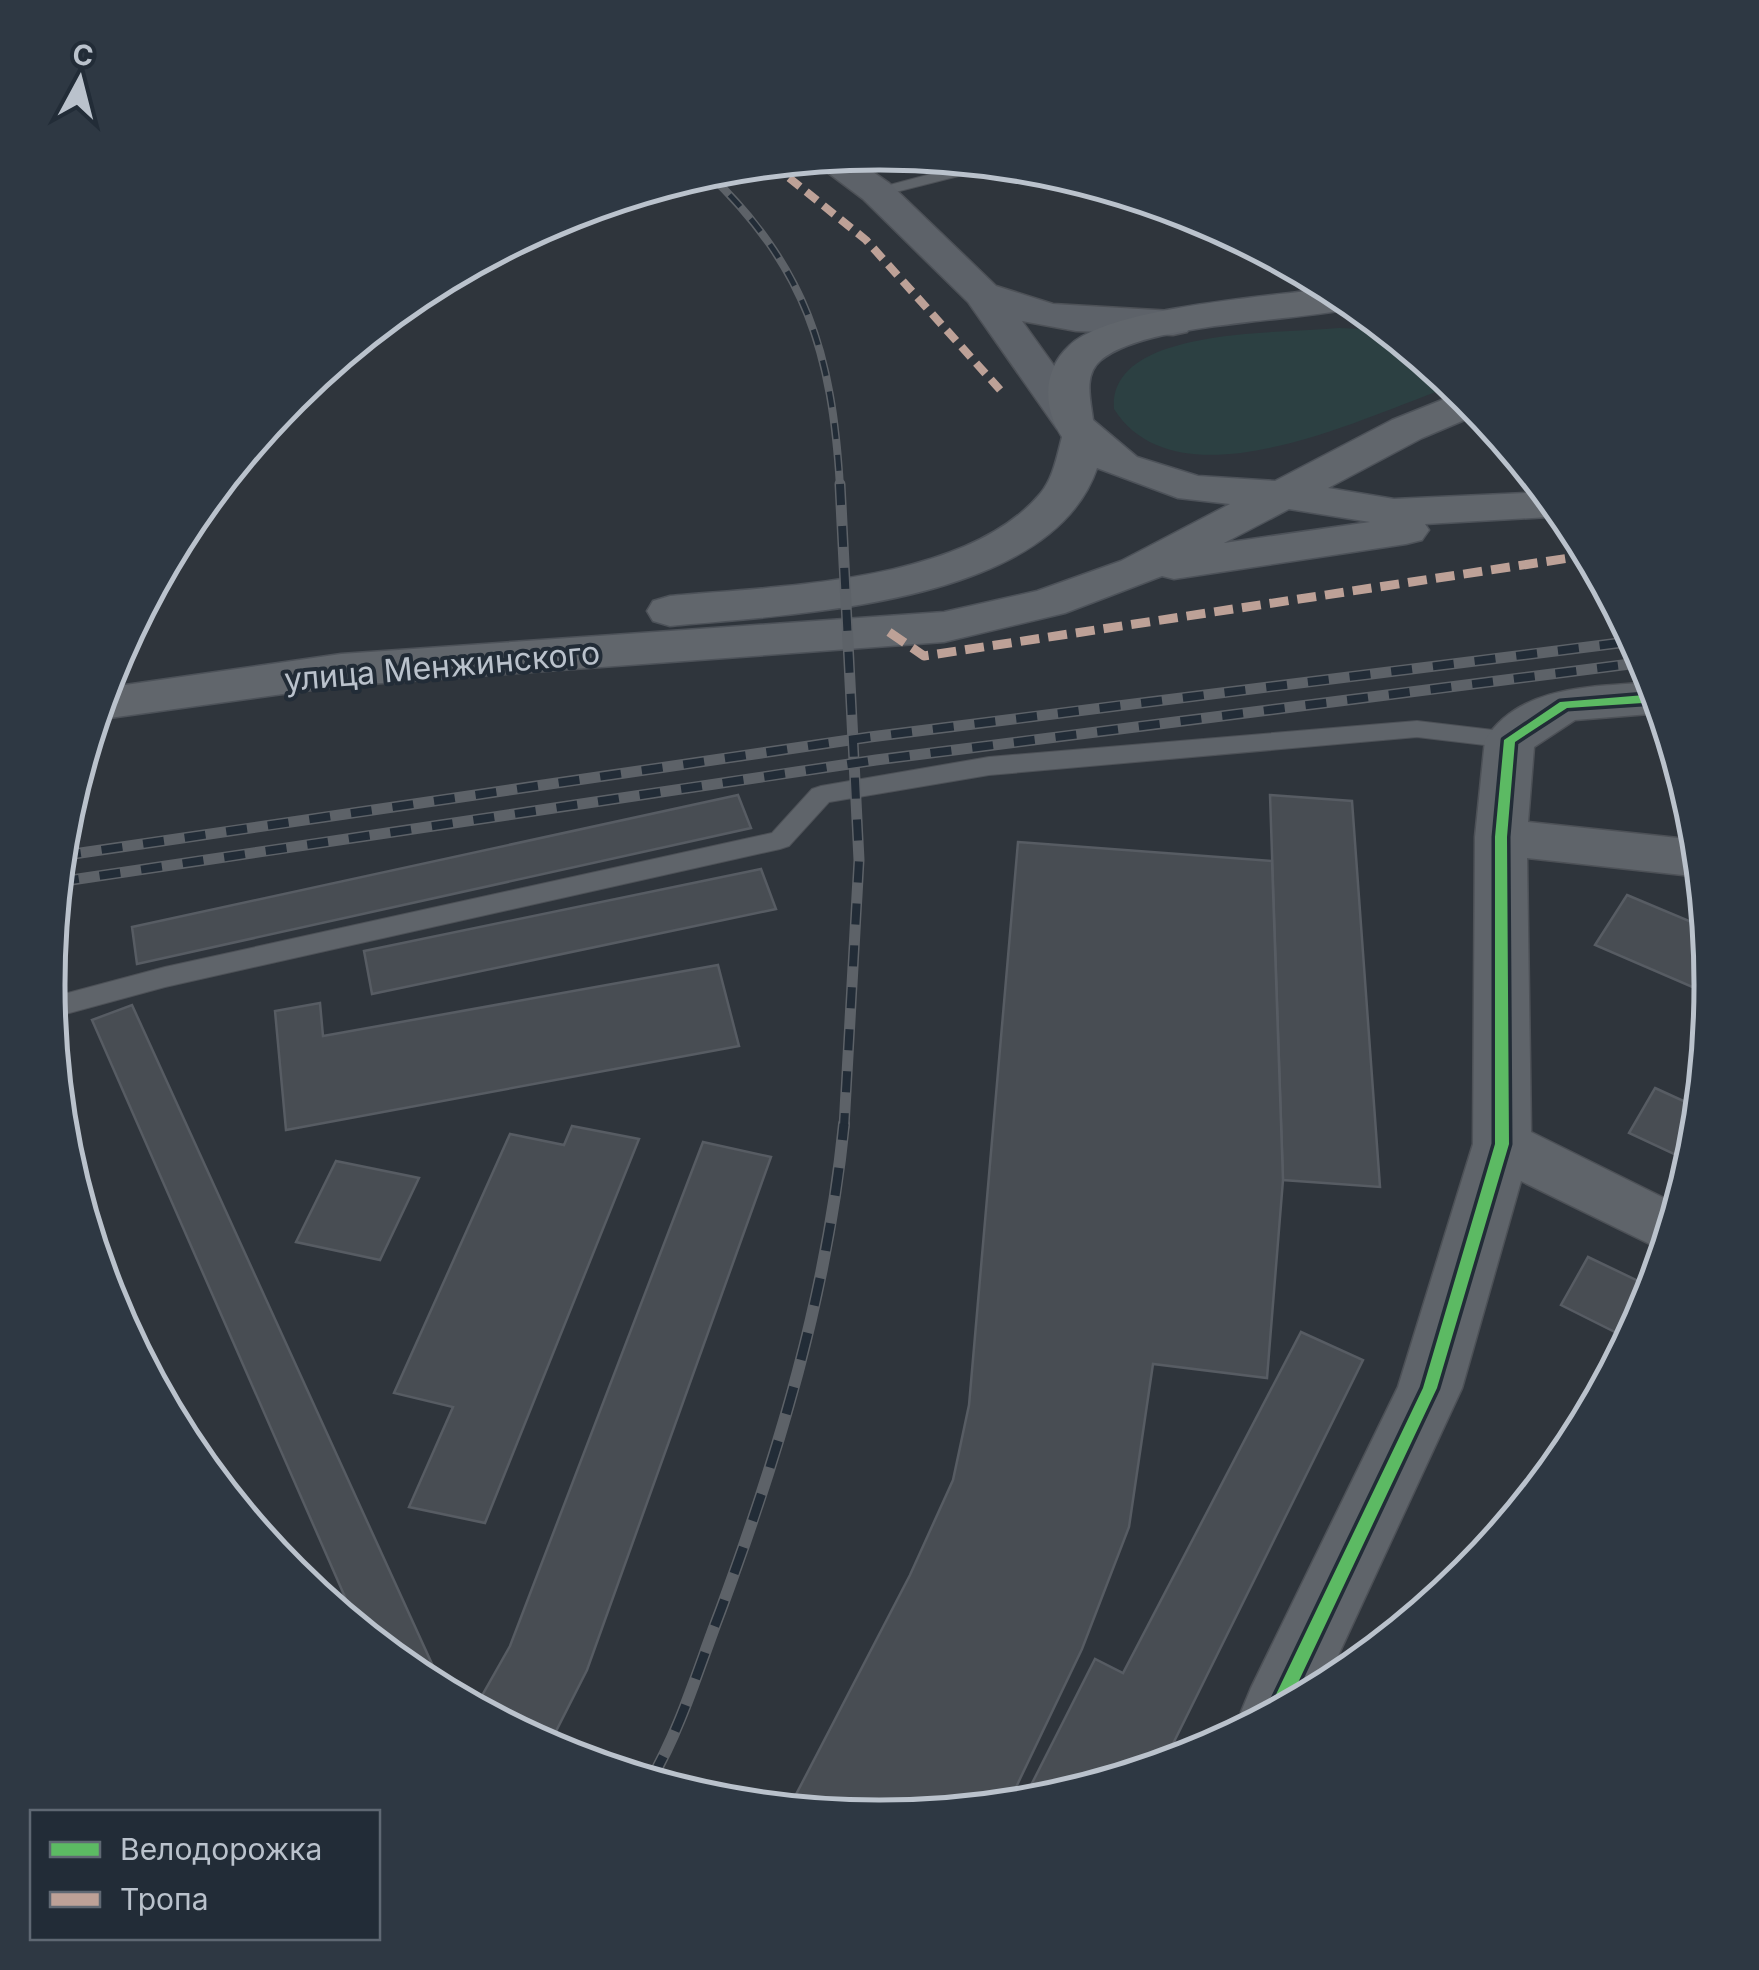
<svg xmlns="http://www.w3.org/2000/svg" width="1759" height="1970" font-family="Inter,sans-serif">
<rect width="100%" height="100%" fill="#2f353c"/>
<path fill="#2c4042" d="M 1339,328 L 1386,330 L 1450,382 L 1439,391 C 1357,420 1177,508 1114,409 C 1108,326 1281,334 1339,328 Z"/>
<g fill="#484d53" stroke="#575c63" stroke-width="2.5">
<polygon points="738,795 751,828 137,964 132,927"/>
<polygon points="1270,795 1352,801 1380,1187 1283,1180"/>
<polygon points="1018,842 1272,861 1283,1180 1267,1378 1153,1364 1129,1527 1082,1649 1008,1804 879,1817 789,1808 910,1575 953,1480 969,1405"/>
<polygon points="761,869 776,909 372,994 364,951"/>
<polygon points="1627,895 1706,928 1711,995 1595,945"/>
<polygon points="718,965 739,1046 286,1130 275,1011 320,1003 323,1036"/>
<polygon points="132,1005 437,1675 425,1681 359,1629 92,1020"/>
<polygon points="1655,1088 1699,1108 1691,1162 1629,1133"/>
<polygon points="572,1126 639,1139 485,1523 409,1507 453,1407 394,1393 510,1134 564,1145"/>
<polygon points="703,1142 771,1157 587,1670 548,1747 475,1708 510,1646"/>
<polygon points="336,1161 419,1178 380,1260 296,1242"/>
<polygon points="1588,1257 1653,1288 1629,1339 1561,1305"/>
<polygon points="1301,1332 1363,1360 1163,1764 1022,1803 1095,1659 1123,1673"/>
</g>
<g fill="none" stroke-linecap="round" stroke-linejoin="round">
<defs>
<g id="service">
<polygon points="976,162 1002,165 876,197 867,191"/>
<polygon points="1417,721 1510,732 1522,740 1510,748 1417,737 989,775 829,802 789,846 780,849 165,987 51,1018 49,998 165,967 772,833 812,789 821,786 989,757"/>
</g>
<path id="minor" d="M 1653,682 L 1662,713 L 1575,720 L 1534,747 L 1528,822 L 1697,840 L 1701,877 L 1527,858 L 1531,1132 L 1678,1205 L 1664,1251 L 1521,1181 L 1462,1388 L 1324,1686 L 1247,1727 L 1241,1712 L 1251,1688 L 1398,1387 L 1473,1144 L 1475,837 L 1485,740 C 1520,684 1596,687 1653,682 Z"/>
<polygon id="secondary" points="850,156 889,183 996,286 1053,304 1173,311 1187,314 1193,323 1187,332 1173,335 1076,331 1022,321 1093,420 1087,429 1072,433 1057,429 968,302 863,199 811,160"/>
<path id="primary" d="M 1332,288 L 1359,307 C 1298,322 1144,322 1100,361 C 1083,376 1091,401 1093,420 L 1137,457 L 1198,476 L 1275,481 L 1392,420 L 1462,392 L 1481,413 L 1422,438 L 1328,488 L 1394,499 L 1546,492 L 1566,516 L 1425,524 L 1429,530 L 1422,540 L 1406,544 L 1174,579 L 1162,576 L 1065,613 L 944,642 L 341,686 L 95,720 L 104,688 L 341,654 L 944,612 L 1037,591 L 1121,561 L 1230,504 L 1178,498 L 1097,468 C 1050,606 791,614 670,626 L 653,621 L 647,611 L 653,601 L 670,596 C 778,586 965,583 1040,494 C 1053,479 1057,456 1062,437 C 1043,408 1042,371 1069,346 C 1108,307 1274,296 1332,288 ZM 1289,509 L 1370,522 L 1224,543 Z"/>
</defs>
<use href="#service" stroke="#4d5157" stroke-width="2"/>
<use href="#minor" stroke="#4d5157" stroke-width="3"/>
<use href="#secondary" stroke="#4d5157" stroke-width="3"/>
<use href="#primary" stroke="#4d5259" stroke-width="3"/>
<use href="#service" fill="#5f646a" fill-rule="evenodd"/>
<use href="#minor" fill="#5f646a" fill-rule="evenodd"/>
<use href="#secondary" fill="#5d6269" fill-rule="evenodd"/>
<use href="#primary" fill="#61666c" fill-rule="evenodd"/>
<defs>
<path id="rail-far2" d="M 707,172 C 806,267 832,352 840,487"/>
<g id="rail-far1">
<polyline points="840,484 859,860 844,1127"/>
<polyline points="60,856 870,737 1635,641"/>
<polyline points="58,882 876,760 1646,662"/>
</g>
<path id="rail" d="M 650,1781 C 681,1728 698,1669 720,1612 C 779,1453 827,1294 844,1124"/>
</defs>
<use href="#rail-far2" stroke="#5d6268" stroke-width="8"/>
<use href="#rail-far1" stroke="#5d6268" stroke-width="11"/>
<use href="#rail" stroke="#5d6268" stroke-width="12"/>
<use href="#rail-far2" stroke="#222c37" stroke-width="5" stroke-dasharray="16" stroke-linecap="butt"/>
<use href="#rail-far1" stroke="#222c37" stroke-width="8" stroke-dasharray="21" stroke-linecap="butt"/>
<use href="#rail" stroke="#222c37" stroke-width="9" stroke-dasharray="28" stroke-linecap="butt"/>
<polyline stroke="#bda197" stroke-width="8" stroke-dasharray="14 8" stroke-linecap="butt" points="772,164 866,240 1002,392"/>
<polyline stroke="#bda197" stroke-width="9" stroke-dasharray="19 9" stroke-linecap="butt" points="889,632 924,656 1589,555"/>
<defs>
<polygon id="cycleway" points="1657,694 1658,702 1567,708 1515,742 1507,837 1509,1144 1437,1388 1287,1706 1269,1715 1268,1712 1270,1707 1423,1388 1495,1144 1495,837 1504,740 1560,702"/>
</defs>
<use href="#cycleway" stroke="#222c37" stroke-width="7"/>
<use href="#cycleway" fill="#5cba63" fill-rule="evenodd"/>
</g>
<g text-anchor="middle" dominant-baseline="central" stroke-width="8" stroke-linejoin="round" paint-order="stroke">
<g font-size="32" fill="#bac2cc" stroke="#222c37">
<text transform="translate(442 666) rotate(-5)">улица Менжинского</text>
</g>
</g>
<path d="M0 0H1759V1970H0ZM879 170H880A814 814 0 0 1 1694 984V986A814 814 0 0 1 880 1800H879A814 814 0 0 1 65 986V984A814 814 0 0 1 879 170Z" fill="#2e3843" fill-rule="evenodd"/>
<path fill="none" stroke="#bac2cc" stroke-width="5" d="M879 170H880A814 814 0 0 1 1694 984V986A814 814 0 0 1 880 1800H879A814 814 0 0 1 65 986V984A814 814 0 0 1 879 170Z"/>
<rect x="30" y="1810" width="350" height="130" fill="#222c37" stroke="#5f6873" stroke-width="2.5"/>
<rect x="50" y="1842" width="50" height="15" fill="#5cba63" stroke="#5f6873" stroke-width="2.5"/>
<text x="120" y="1860" font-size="30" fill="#bac2cc">Велодорожка</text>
<rect x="50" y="1892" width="50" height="15" fill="#bda197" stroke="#5f6873" stroke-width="2.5"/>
<text x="120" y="1910" font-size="30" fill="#bac2cc">Тропа</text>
<g transform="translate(80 80) rotate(7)" stroke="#222c37" stroke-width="8" paint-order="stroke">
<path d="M0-8L18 38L0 25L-18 38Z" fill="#bac2cc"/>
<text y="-15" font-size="28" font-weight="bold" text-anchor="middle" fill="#bac2cc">С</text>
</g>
</svg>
